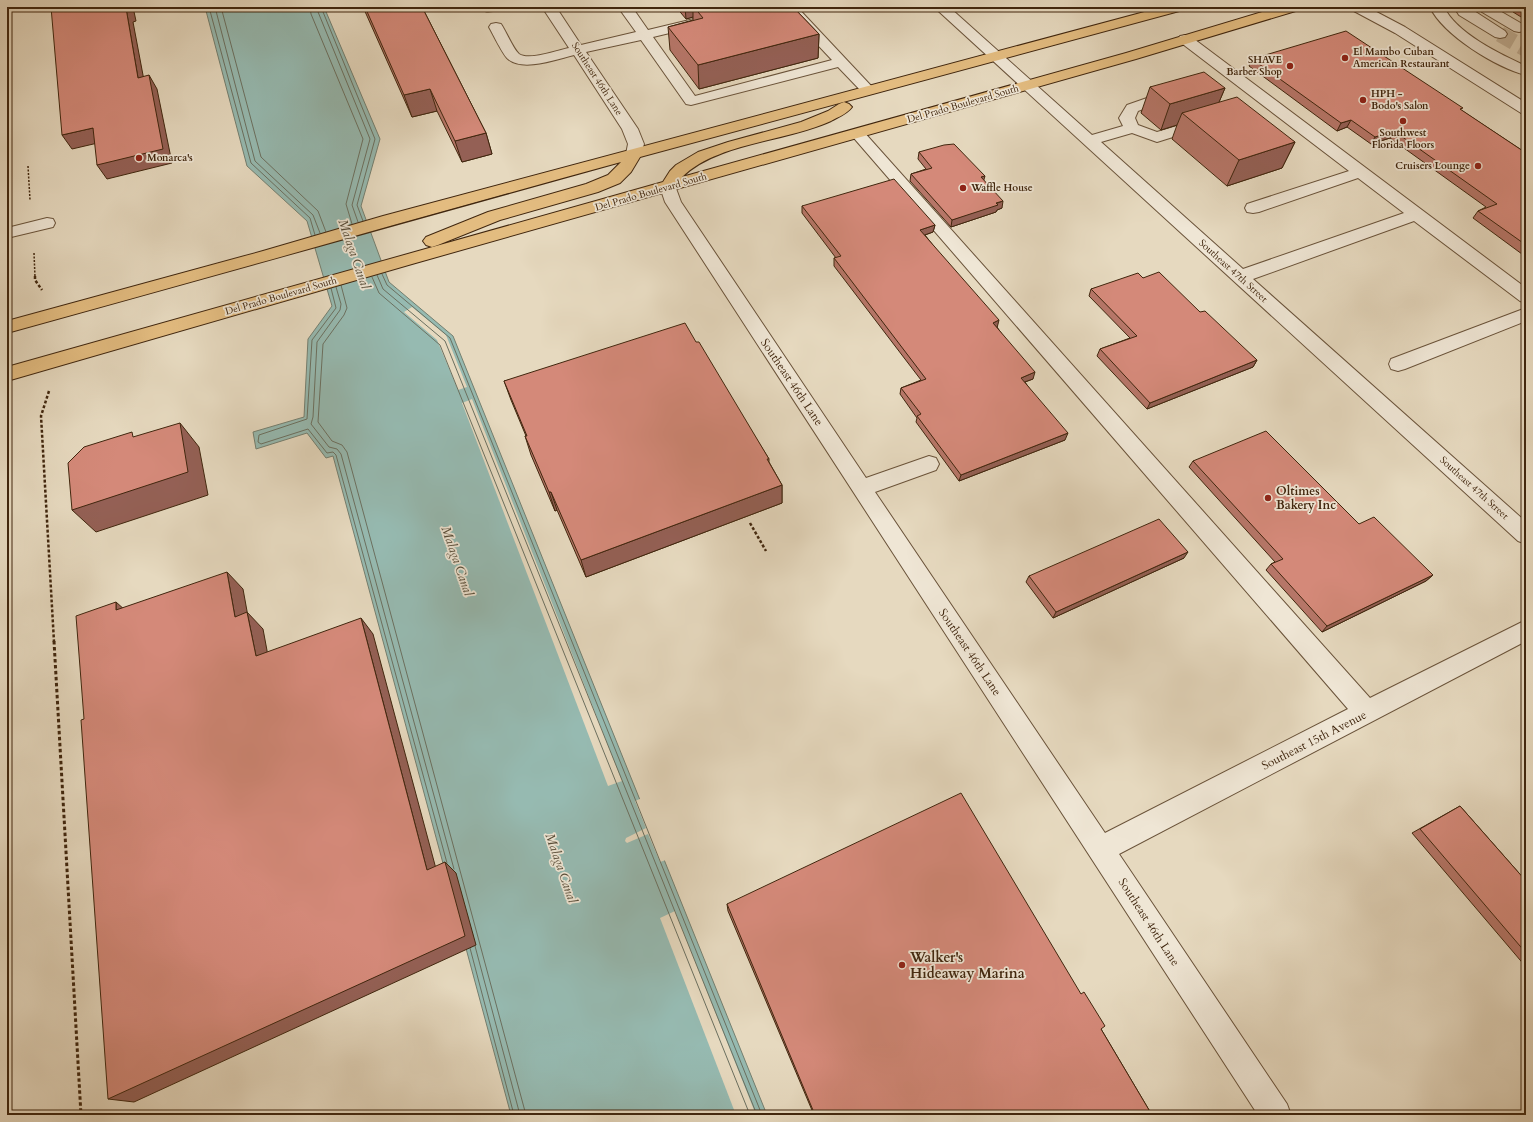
<svg xmlns="http://www.w3.org/2000/svg" width="1533" height="1122" font-family="Cardo,serif">
<rect width="100%" height="100%" fill="#e6d9bf"/>
<filter id="stains"><feTurbulence type="fractalNoise" baseFrequency=".005" numOctaves="4"/><feColorMatrix values="0 0 0 0 .2 0 0 0 0 .09 0 0 0 0 .02 0 0 0 .5 -.17"/></filter>
<radialGradient id="worn" r=".72"><stop offset=".6" stop-color="#630" stop-opacity="0"/><stop offset="1" stop-color="#630" stop-opacity=".3"/></radialGradient>
<polygon fill="#96bab1" stroke="#747f70" points="205,7 324,7 380,139 361,206 389,282 453,336 767,1115 511,1115 333,456 326,458 307,433 256,449 253,432 304,417 308,339 332,306 307,221 247,166"/>
<g fill="#e6d9bf">
<polygon points="412,307 446,335 467,387 458,390 437,340 404,312"/>
<polygon points="472,399 622,781 608,786 462,403"/>
<polygon points="642,798 666,860 660,862 648,834 627,843 625,841 626,838 646,828 635,801"/>
<polygon points="675,911 756,1115 736,1115 660,918"/>
</g>
<g fill="none" stroke-linecap="round" stroke-linejoin="round">
<g stroke="#6b7060" stroke-width="1">
<polyline points="209,7 251,163 310,218 315,235"/>
<polyline points="215,7 255,161 313,215 320,233"/>
<polyline points="221,7 261,157 318,211 326,232"/>
<polyline points="310,7 311,14 363,139 346,204 352,224"/>
<polyline points="316,7 370,139 352,205 358,222"/>
<polyline points="321,7 375,139 357,205 363,221"/>
<polyline points="382,274 387,285 450,338 762,1115"/>
<polyline points="377,275 383,289 445,341 757,1115"/>
<polyline points="372,277 379,293 440,345 750,1115"/>
<polyline points="341,285 347,308 344,315 323,344 318,422 332,441 342,445 347,452 526,1115"/>
<polyline points="336,287 341,304 340,310 317,342 313,417 311,424 329,447 337,449 341,454 454,869"/>
<polyline points="331,288 336,308 312,340 307,419 259,435 258,442 261,444 308,429 327,453 333,452 336,455 447,863"/>
<polyline points="475,946 520,1115"/>
<polyline points="470,948 514,1115"/>
</g>
<polyline stroke="#c5b59c" stroke-width="16" stroke-dasharray="16 8" stroke-linecap="butt" points="1500,34 1526,49"/>
<defs>
<g id="minor">
<path d="M 480,7 L 494,7 L 495,8 L 493,11 C 487,12 484,12 480,7 Z"/>
<path d="M 542,7 L 556,7 L 581,45 L 636,32 L 618,7 L 632,7 L 648,30 L 698,18 L 703,19 L 705,22 L 703,25 L 653,37 L 695,96 L 832,60 L 782,7 L 797,7 L 875,90 L 873,93 L 868,94 L 863,93 L 838,67 L 691,105 L 686,104 L 641,40 L 586,52 L 638,129 L 644,144 L 640,157 L 634,159 L 628,157 L 626,154 L 628,144 L 622,129 L 574,55 C 557,59 523,72 508,59 C 503,55 493,34 489,27 L 491,24 L 496,23 L 501,24 C 506,31 513,49 519,54 C 529,61 558,50 569,48 Z"/>
<polygon points="934,7 949,7 1092,135 1123,126 1119,118 1127,105 1167,91 1172,90 1177,91 1179,94 1177,97 1138,111 1135,118 1138,125 1157,132 1203,118 1208,120 1211,123 1208,126 1157,142 1132,133 1101,142 1243,269 1404,213 1358,178 1259,212 1253,213 1247,212 1245,208 1247,204 1349,171 1180,42 1178,39 1180,36 1185,35 1190,36 1526,288 1526,303 1520,301 1414,221 1253,279 1526,522 1526,544 1518,541"/>
<polygon points="1350,7 1367,7 1405,27 1526,103 1526,115 1521,113 1395,33 1352,10"/>
<path d="M 1430,7 L 1444,7 C 1456,33 1500,54 1526,66 L 1526,75 C 1497,68 1443,35 1430,7 Z"/>
<polygon points="1454,7 1468,7 1505,31 1507,34 1505,37 1500,38 1495,37 1459,15"/>
<polygon points="1482,7 1493,7 1524,25 1526,28 1524,31 1519,32 1514,31 1482,12 1480,9"/>
<polygon points="858,129 863,131 1370,698 1526,620 1526,641 1119,854 1287,1104 1291,1115 1258,1115 665,202 660,187 662,183 668,182 674,183 681,202 866,478 929,456 936,458 939,464 936,470 875,492 1105,833 1348,709 853,137 850,134 853,131"/>
<polygon points="47,218 53,219 55,223 53,227 7,238 7,228"/>
<polygon points="1526,308 1526,321 1405,369 1398,371 1391,369 1389,364 1391,359"/>
</g>
<g id="major">
<path d="M 1163,7 L 1185,7 L 1183,10 L 640,157 L 631,172 L 620,183 L 598,192 L 500,220 L 438,245 L 432,247 L 426,245 L 423,241 L 426,237 L 488,212 L 586,184 L 608,175 L 621,162 C 416,218 212,277 7,333 L 7,321 L 263,251 L 383,216 Z"/>
<path d="M 1279,7 L 1301,7 L 1299,10 L 1136,59 L 412,264 L 7,381 L 7,367 L 663,182 L 670,171 L 676,165 L 698,152 L 728,142 L 801,122 L 828,111 L 839,104 L 844,102 L 849,104 L 852,107 C 847,114 838,117 831,121 C 786,142 718,142 682,177 L 1126,53 Z"/>
</g>
</defs>
<use href="#minor" stroke="#6a533a" stroke-width="2"/>
<use href="#major" stroke="#40260e" stroke-width="2"/>
<g stroke="#40260e" stroke-width="1.5" stroke-dasharray="2 1.5" stroke-linecap="butt">
<polyline points="28,166 30,200"/>
<polyline points="34,253 35,277"/>
</g>
<g stroke="#40260e" stroke-width="2.5" stroke-dasharray="3 2" stroke-linecap="butt">
<polyline points="35,276 35,280 42,290"/>
<polyline points="49,391 41,416 54,642"/>
<polyline points="750,523 766,551"/>
</g>
<polyline stroke="#40260e" stroke-width="3" stroke-dasharray="3.5 2.5" stroke-linecap="butt" points="54,641 81,1115"/>
<use href="#minor" fill="#efe6d5" fill-rule="evenodd"/>
<use href="#major" fill="#e3bc80" fill-rule="evenodd"/>
</g>
<g fill="#b67668" stroke="#40260e">
<polygon points="363,7 422,7 486,133 492,154 462,162 437,111 412,117"/>
<polygon points="676,7 793,7 819,34 818,58 699,89 670,50 668,27 693,20 693,17 686,19"/>
<polygon points="1516,7 1526,7 1526,20 1513,12"/>
<polygon points="1252,59 1461,110 1526,153 1526,257 1473,218 1478,211 1486,207 1390,138 1371,144 1347,127 1337,131 1249,66"/>
<polygon points="1150,87 1225,88 1219,102 1295,142 1282,168 1227,186 1172,139 1177,125 1161,130 1141,113"/>
<polygon points="919,152 984,181 1002,208 997,210 996,212 951,227 910,181 911,174 926,169 918,159"/>
<polygon points="802,206 935,225 933,232 925,235 997,327 1033,379 1025,382 1065,440 959,481 916,422 917,418 900,394 901,388 921,380 834,266 834,258 836,258 802,213"/>
<polygon points="1143,278 1200,312 1257,360 1253,367 1147,409 1097,356 1100,349 1130,338 1089,296 1091,289"/>
<polygon points="696,342 769,459 769,462 782,485 782,503 586,577 557,510 555,511 531,455 525,436 526,436 511,400 504,381"/>
<polygon points="1193,461 1359,524 1433,575 1426,581 1322,632 1266,570 1271,564 1275,562 1189,467"/>
<polygon points="1184,558 1053,618 1026,582 1029,576"/>
<polygon points="1460,806 1526,881 1526,967 1412,833"/>
<polygon points="727,904 1101,1029 1152,1115 814,1115 728,911"/>
</g>
<g fill="#946055" stroke="#40260e">
<polygon points="128,7 133,7 136,21 133,22 146,91 138,78 126,8"/>
<polygon points="685,7 693,7 693,17 686,19"/>
<polygon points="819,34 818,58 699,89 698,65"/>
<polygon points="149,75 157,89 172,163 107,179 97,165"/>
<polygon points="1225,88 1214,114 1182,113 1177,125 1161,130 1170,104"/>
<polygon points="430,89 437,111 412,117 404,95"/>
<polygon points="1351,120 1347,127 1337,131 1341,123"/>
<polygon points="93,128 102,142 72,149 62,135"/>
<polygon points="1394,131 1390,138 1371,144 1375,137"/>
<polygon points="486,133 492,154 462,162 455,141"/>
<polygon points="1295,142 1282,168 1227,186 1239,160"/>
<polygon points="985,176 983,183 981,177"/>
<polygon points="1003,201 1002,208 997,210 996,212 951,227 952,220"/>
<polygon points="935,225 933,232 919,237 920,230"/>
<polygon points="999,320 997,328 993,323"/>
<polygon points="1257,360 1253,367 1147,409 1150,403"/>
<polygon points="1035,372 1033,379 1019,384 1021,378"/>
<polygon points="180,423 199,447 208,495 96,532 72,510"/>
<polygon points="1068,433 1065,440 959,481 961,475"/>
<polygon points="782,485 782,503 586,577 581,560"/>
<polygon points="549,492 551,492 557,510 555,511"/>
<polygon points="1188,552 1184,558 1053,618 1056,612"/>
<polygon points="227,572 243,589 251,633 235,617"/>
<polygon points="1433,575 1426,581 1322,632 1327,626"/>
<polygon points="116,602 135,619 116,610"/>
<polygon points="247,612 263,629 271,672 256,656"/>
<polygon points="361,618 373,634 439,880 427,870"/>
<polygon points="445,862 456,873 476,945 134,1102 108,1099"/>
</g>
<g fill="#d48979" stroke="#40260e">
<polygon points="51,7 128,7 126,8 138,78 149,75 163,149 97,165 93,128 62,135"/>
<polygon points="365,7 422,7 486,133 455,141 430,89 404,95"/>
<polygon points="694,7 793,7 819,34 698,65 668,27 703,18"/>
<polygon points="1521,7 1526,7 1526,10"/>
<polygon points="1346,31 1463,108 1460,109 1526,153 1526,245 1478,211 1497,204 1394,131 1375,137 1351,120 1341,123 1252,59"/>
<polygon points="1204,72 1225,88 1170,104 1150,87"/>
<polygon points="1237,97 1295,142 1239,160 1182,113"/>
<polygon points="954,144 985,176 981,177 1003,201 996,203 998,205 952,220 911,174 932,168 919,152 944,145"/>
<polygon points="894,179 935,225 920,230 999,320 993,323 1035,372 1021,378 1068,433 961,475 917,416 921,414 901,388 926,379 834,258 841,256 802,206"/>
<polygon points="1159,272 1200,312 1205,311 1257,360 1150,403 1100,349 1137,336 1091,289 1138,273 1143,278"/>
<polygon points="685,323 696,342 699,342 769,459 767,459 782,485 581,560 551,492 549,492 525,436 527,436 504,381"/>
<polygon points="180,423 188,472 72,510 68,463 84,447 132,432 133,437"/>
<polygon points="1266,431 1359,524 1374,517 1433,575 1327,626 1271,564 1283,559 1193,461"/>
<polygon points="1159,519 1188,552 1056,612 1029,576"/>
<polygon points="227,572 235,617 247,612 256,656 361,618 427,870 445,862 465,936 108,1099 81,720 84,719 76,616 116,602 116,610"/>
<polygon points="961,793 1081,994 1084,992 1105,1026 1101,1029 1152,1115 815,1115 727,904"/>
<polygon points="1460,806 1526,881 1526,953 1420,829"/>
</g>
<g fill="#8f2418" stroke="#efe6d5" stroke-width="1.5">
<circle cx="1345" cy="58" r="4"/>
<circle cx="1290" cy="66" r="4"/>
<circle cx="1363" cy="100" r="4"/>
<circle cx="1403" cy="121" r="4"/>
<circle cx="139" cy="158" r="4"/>
<circle cx="1478" cy="166" r="4"/>
<circle cx="963" cy="188" r="4"/>
<circle cx="1268" cy="498" r="4"/>
<circle cx="902" cy="965" r="4"/>
</g>
<g text-anchor="middle" dominant-baseline="central" stroke-width="3.5" stroke-linejoin="round" paint-order="stroke">
<g font-size="10" font-weight="bold" fill="#40260e" stroke="#efe6d5" text-anchor="start">
<text x="1353" y="52">El Mambo Cuban<tspan x="1353" dy="12">American Restaurant</tspan></text>
<text x="1282" y="60" text-anchor="end">SHAVE<tspan x="1282" dy="12">Barber Shop</tspan></text>
<text x="1371" y="94">HPH -<tspan x="1371" dy="12">Bodo's Salon</tspan></text>
<text x="1403" y="133" text-anchor="middle">Southwest<tspan x="1403" dy="12">Florida Floors</tspan></text>
<text x="147" y="158">Monarca's</text>
<text x="1470" y="166" text-anchor="end">Cruisers Lounge</text>
<text x="971" y="188">Waffle House</text>
</g>
<g font-size="10" fill="#40260e" stroke="#efe6d5">
<text transform="translate(597 79) rotate(57)">Southeast 46th Lane</text>
<text transform="translate(963 104) rotate(-16)">Del Prado Boulevard South</text>
<text transform="translate(651 192) rotate(-16)">Del Prado Boulevard South</text>
<text transform="translate(1233 271) rotate(42)">Southeast 47th Street</text>
<text transform="translate(281 296) rotate(-16)">Del Prado Boulevard South</text>
<text transform="translate(1474 488) rotate(42)">Southeast 47th Street</text>
</g>
<g font-size="12" fill="#40260e" stroke="#efe6d5">
<text transform="translate(792 382) rotate(56)">Southeast 46th Lane</text>
<text transform="translate(970 652) rotate(56)">Southeast 46th Lane</text>
<text transform="translate(1314 740) rotate(-27)">Southeast 15th Avenue</text>
<text transform="translate(1149 922) rotate(57)">Southeast 46th Lane</text>
</g>
<g font-size="12" font-weight="bold" fill="#40260e" stroke="#efe6d5" text-anchor="start">
<text x="1276" y="491">Oltimes<tspan x="1276" dy="14">Bakery Inc</tspan></text>
</g>
<g font-size="13" font-style="italic" fill="#564b37" stroke="#efe6d5">
<text transform="translate(354 254) rotate(71)">Malaga Canal</text>
<text transform="translate(457 561) rotate(71)">Malaga Canal</text>
<text transform="translate(561 868) rotate(71)">Malaga Canal</text>
</g>
<g font-size="14" font-weight="bold" fill="#40260e" stroke="#efe6d5" text-anchor="start">
<text x="910" y="957">Walker's<tspan x="910" dy="16">Hideaway Marina</tspan></text>
</g>
</g>
<rect width="1533" height="1122" fill="none" stroke="#e6d9bf" stroke-width="24"/>
<rect x="8" y="8" width="1517" height="1106" fill="none" stroke="#40260e" stroke-width="2"/>
<rect x="12" y="12" width="1509" height="1098" fill="none" stroke="#40260e"/>
<rect width="100%" height="100%" filter="url(#stains)"/>
<rect width="100%" height="100%" fill="url(#worn)"/>
</svg>
